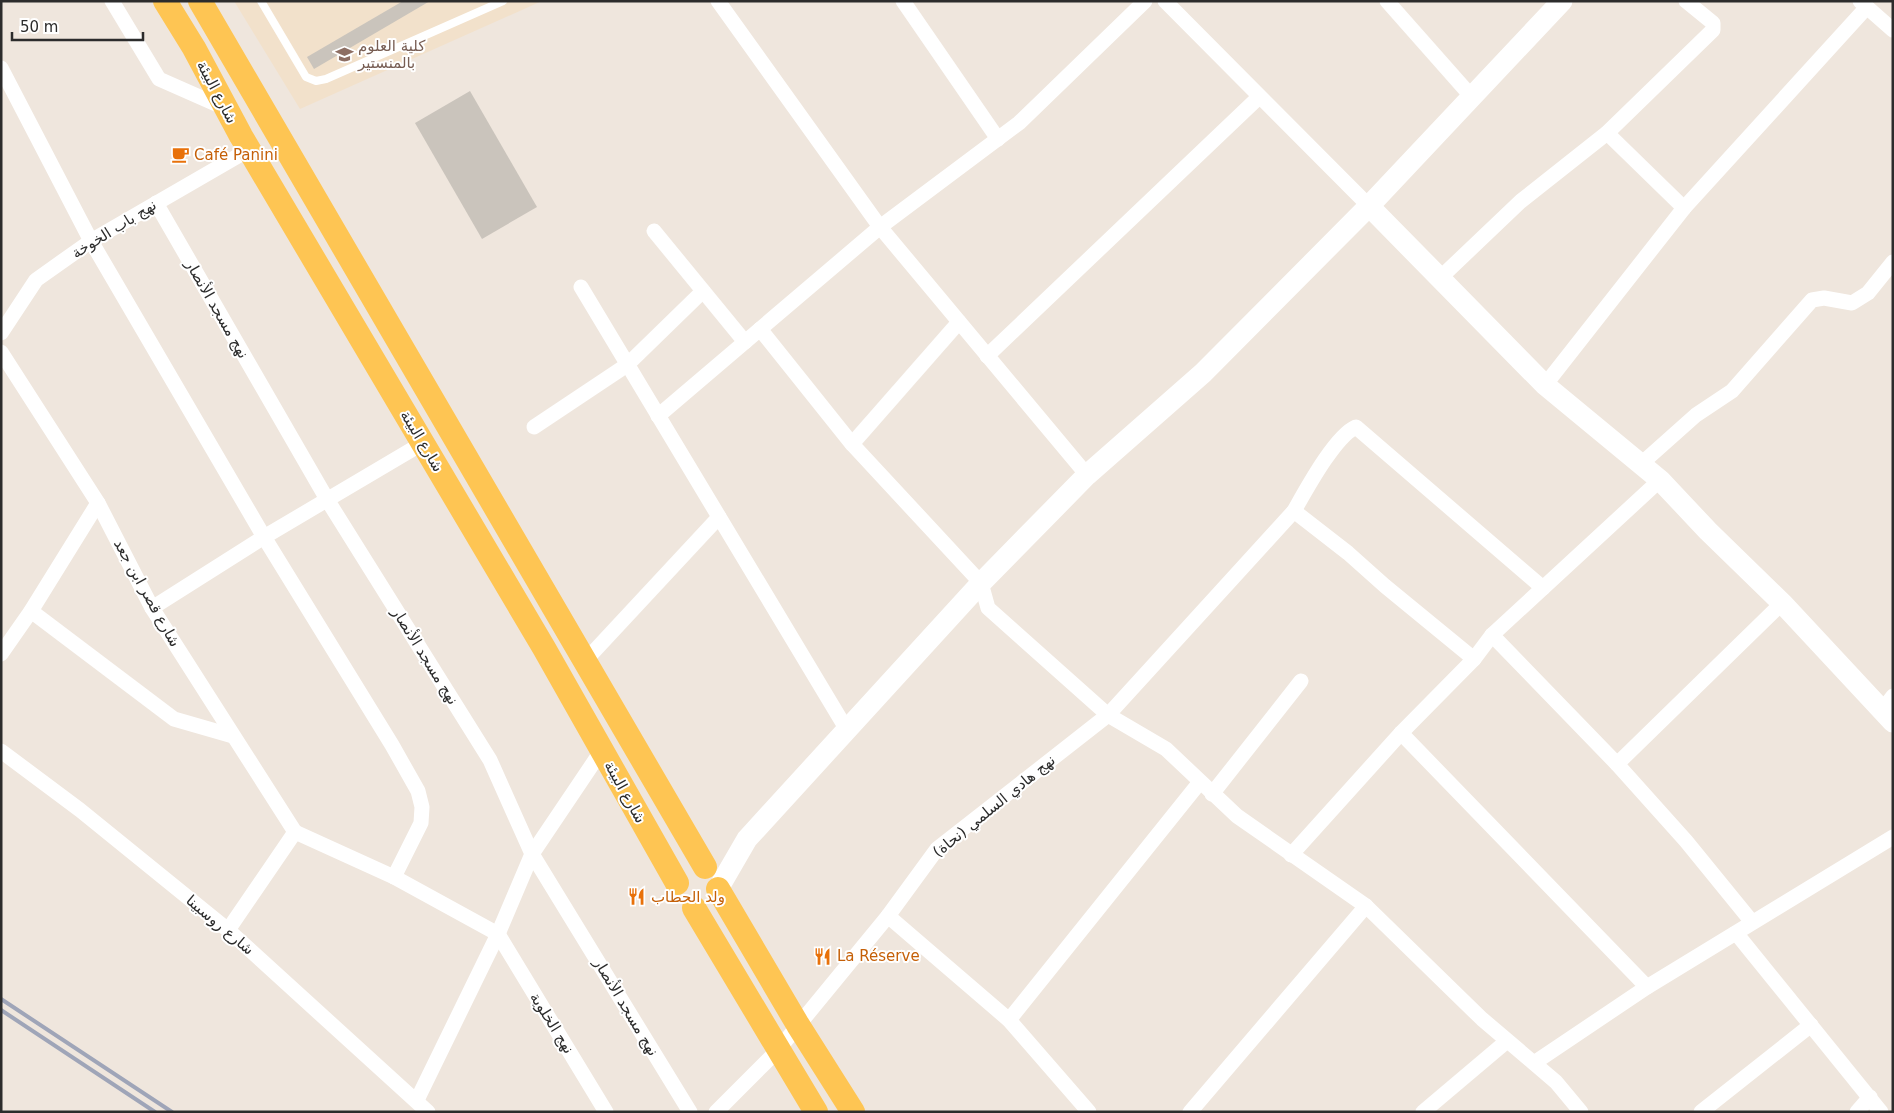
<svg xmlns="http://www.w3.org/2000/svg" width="1894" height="1113" font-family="'DejaVu Sans','Noto Sans Arabic',sans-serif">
<rect width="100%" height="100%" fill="#efe6dd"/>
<polygon fill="#f2e1cb" points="234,1 542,1 300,109"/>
<g fill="#cac4bc">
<polygon points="403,1 430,1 314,69 307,57"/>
<polygon points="470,91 537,207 482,239 415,123"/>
</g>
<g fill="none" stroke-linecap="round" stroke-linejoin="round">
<polyline stroke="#fff" stroke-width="8" points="261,1 306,77 316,81 326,79 503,1"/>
<g stroke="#fff" stroke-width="15">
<polyline points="112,1 159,79 227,109"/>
<polyline points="718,1 880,227 1087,475"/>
<polyline points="903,1 998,139"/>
<polyline points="1165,1 1369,206"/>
<polyline points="1387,1 1471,96"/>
<polyline points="1860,1 1893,30"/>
<polyline points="1,68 91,241 264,537 392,745 418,791 422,807 421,823 394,877"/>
<polyline points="1607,133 1684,208"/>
<polyline points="156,203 328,501 490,760 532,854 690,1112"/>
<polyline points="654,231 745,342"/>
<polyline points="1439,279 1521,201 1607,133 1713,30 1713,23 1686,1"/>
<polyline points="581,287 847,730"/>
<polyline points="760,329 852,444 981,583 988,608 1108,715 1166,749 1237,816 1366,906 1482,1019 1556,1082 1581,1112"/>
<polyline points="1,333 36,280 91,241 250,149"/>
<polyline points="1,352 98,503 152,608 295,832"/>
<polyline points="987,356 1259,97"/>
<polyline points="1545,385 1684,208 1867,7"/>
<polyline points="658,416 880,227 1019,123 1145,1"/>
<polyline points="534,427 627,365 703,291"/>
<polyline points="852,444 959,322"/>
<polyline points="1641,464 1696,415 1732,391 1812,300 1824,298 1852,303 1868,293 1893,262"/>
<path d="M 1294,511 C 1306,490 1335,436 1356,427 L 1543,588"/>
<polyline points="152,608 264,537 423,443"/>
<polyline points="31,611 174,719 233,736"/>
<polyline points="1492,635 1617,764 1686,841 1752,922"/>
<polyline points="1,654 31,611 98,503"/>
<polyline points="585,661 719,517"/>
<polyline points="1883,709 1893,696"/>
<polyline points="1401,733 1647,987"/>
<polyline points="1,751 80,810 228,930 428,1112"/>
<polyline points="1617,764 1782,603"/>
<polyline points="1212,794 1301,681"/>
<polyline points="295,832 394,877 498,934 606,1112"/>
<polyline points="1291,855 1401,733 1474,659 1492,635 1660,480"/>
<polyline points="888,916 1009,1020 1089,1112"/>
<polyline points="228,930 295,832"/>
<polyline points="1736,933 1881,1112"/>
<polyline points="1009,1020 1200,782"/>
<polyline points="1534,1063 1647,987 1893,837"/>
<polyline points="417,1100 498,934 532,854 602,750"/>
<polyline points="716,1112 778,1050 888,916 937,849 1108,715 1294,511 1348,553 1385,586 1474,659"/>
<polyline points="1190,1112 1366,906"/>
<polyline points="1423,1112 1507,1041"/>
<polyline points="1701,1112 1811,1025"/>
<polyline points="1857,1112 1870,1097"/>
</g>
<g stroke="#fff" stroke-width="21">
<polyline points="1369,206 1545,385 1660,480 1708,531 1782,603 1893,722"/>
<polyline points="718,889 747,839 981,583 1087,475 1203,373 1369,206 1562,1"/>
</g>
<g stroke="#fec553" stroke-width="24">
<polyline points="165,1 194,48 241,136 544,648 677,883"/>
<polyline points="200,1 705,867"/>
<polyline points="718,889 798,1025 853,1112"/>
<polyline points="694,908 816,1112"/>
</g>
<g stroke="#9fa5b8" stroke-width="4">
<polyline points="1,999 172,1112"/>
<polyline points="1,1010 155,1112"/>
</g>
</g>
<defs>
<symbol id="university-bare" viewBox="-9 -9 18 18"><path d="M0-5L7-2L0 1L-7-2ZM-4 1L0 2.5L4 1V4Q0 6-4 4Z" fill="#8d6e63" stroke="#fff" stroke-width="2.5" paint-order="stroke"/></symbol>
<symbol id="cafe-bare" viewBox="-9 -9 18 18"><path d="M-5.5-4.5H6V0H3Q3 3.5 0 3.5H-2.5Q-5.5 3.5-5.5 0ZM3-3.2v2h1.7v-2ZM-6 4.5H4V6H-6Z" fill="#e8710a" stroke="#fff" stroke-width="2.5" paint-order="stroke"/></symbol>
<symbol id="restaurant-bare" viewBox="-9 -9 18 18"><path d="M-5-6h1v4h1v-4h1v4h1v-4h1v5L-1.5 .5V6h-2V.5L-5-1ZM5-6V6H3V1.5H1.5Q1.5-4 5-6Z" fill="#e8710a" stroke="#fff" stroke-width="2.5" paint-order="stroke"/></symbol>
</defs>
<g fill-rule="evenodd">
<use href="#university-bare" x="332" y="42" width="25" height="25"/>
<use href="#cafe-bare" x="168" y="142" width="25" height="25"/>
<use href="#restaurant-bare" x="624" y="884" width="25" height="25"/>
<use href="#restaurant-bare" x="810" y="944" width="25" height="25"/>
</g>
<g text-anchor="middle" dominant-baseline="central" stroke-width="4" stroke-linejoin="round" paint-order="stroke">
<g font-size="15" fill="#785e54" stroke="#fff" text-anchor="start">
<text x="358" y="46">كلية العلوم<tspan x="358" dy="17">بالمنستير</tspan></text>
</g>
<g font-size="15" fill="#2c2c2c" stroke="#fff">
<text transform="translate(217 92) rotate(62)">شارع البيئة</text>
<text transform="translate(114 229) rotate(-32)">نهج باب الخوخة</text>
<text transform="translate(217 309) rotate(60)">نهج مسجد الأنصار</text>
<text transform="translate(422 441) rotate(59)">شارع البيئة</text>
<text transform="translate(147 593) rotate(61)">شارع قصر ابن جعد</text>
<text transform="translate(425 656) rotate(58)">نهج مسجد الأنصار</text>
<text transform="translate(625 792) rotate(61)">شارع البيئة</text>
<text transform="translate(994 806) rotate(-39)">نهج هادي السلمي (نحاة)</text>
<text transform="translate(220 925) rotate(40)">شارع روسبينا</text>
<text transform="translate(626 1007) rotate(59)">نهج مسجد الأنصار</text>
<text transform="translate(552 1023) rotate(58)">نهج الخلوية</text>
</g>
<g font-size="15" fill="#c56008" stroke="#fff" text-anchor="start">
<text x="194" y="155">Café Panini</text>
<text x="651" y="897">ولد الحطاب</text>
<text x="837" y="956">La Réserve</text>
</g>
</g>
<rect width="1894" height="1113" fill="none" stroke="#2c2c2c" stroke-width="5"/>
<path d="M12 32v8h131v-8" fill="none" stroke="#2c2c2c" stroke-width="2.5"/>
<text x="20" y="32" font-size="15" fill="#2c2c2c" stroke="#ffffff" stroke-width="4" paint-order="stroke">50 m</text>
</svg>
